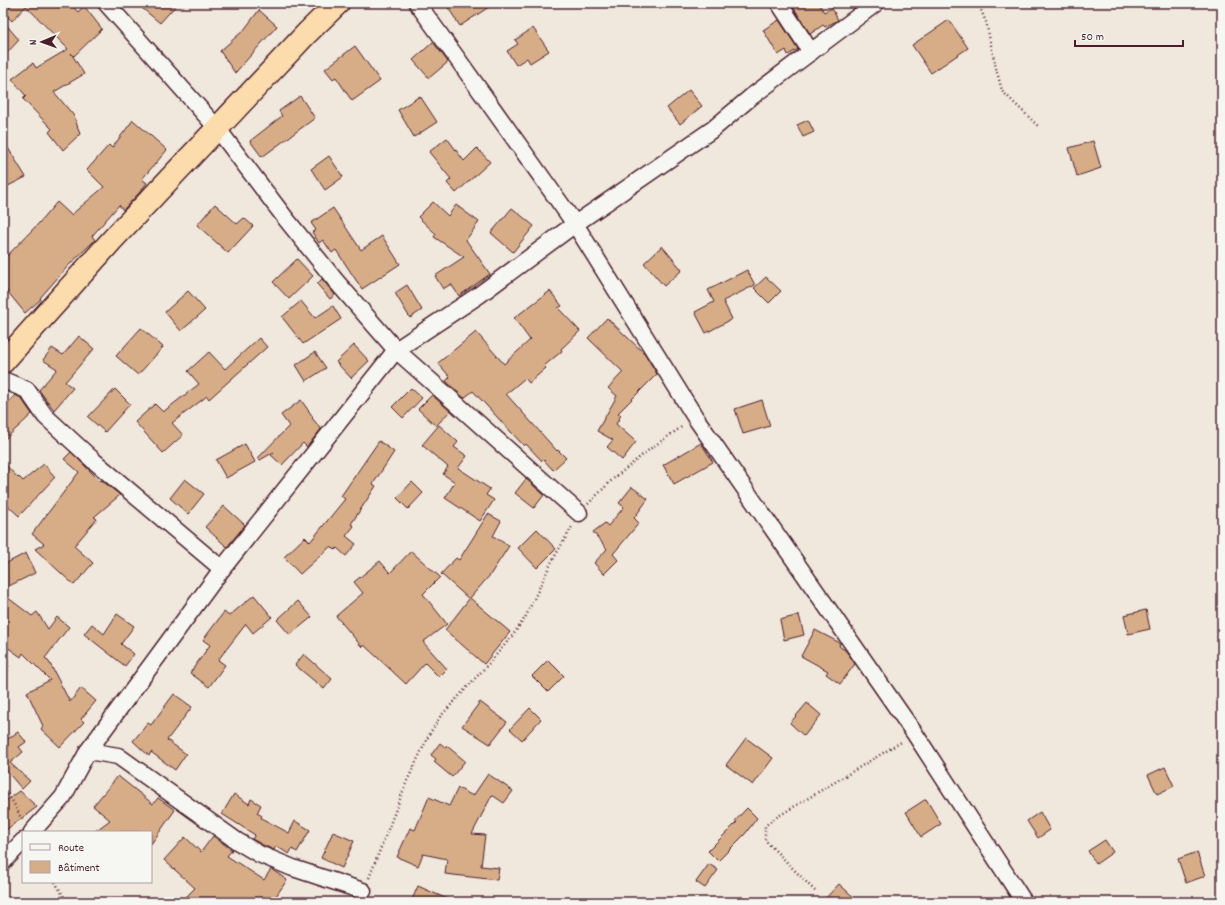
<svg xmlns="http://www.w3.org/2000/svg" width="1225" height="905" font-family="Dekko,sans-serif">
<rect width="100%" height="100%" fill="#f0e7dd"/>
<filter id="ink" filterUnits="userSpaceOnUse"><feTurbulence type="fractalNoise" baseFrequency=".025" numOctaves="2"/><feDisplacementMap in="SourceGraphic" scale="8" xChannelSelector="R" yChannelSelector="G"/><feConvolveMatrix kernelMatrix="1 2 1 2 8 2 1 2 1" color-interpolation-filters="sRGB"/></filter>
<g filter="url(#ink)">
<g fill="#d7ad88" stroke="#4a1f2b">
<polygon points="14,3 69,3 78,12 84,6 102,29 74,56 71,53 84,74 54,92 74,116 80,134 63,150 49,132 52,129 23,99 26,96 12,79 33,63 36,68 68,49 26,6 12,21 4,13"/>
<polygon points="136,3 178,3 160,23"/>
<polygon points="445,3 495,3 460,26"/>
<polygon points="791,3 818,3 824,12 832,8 838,20 825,27 823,25 810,34"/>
<polygon points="259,10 277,26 235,73 220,51 244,30"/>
<polygon points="779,20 798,49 788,55 786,50 778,55 763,30"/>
<polygon points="949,20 968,48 931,73 912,45"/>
<polygon points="3,21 19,40 3,57"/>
<polygon points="533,28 549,51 530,63 527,58 516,65 507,51 518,44 515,40"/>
<polygon points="433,42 448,62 429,78 413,60"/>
<polygon points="355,46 380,81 352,101 336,77 333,79 325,69"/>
<polygon points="689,90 702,106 680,124 667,108"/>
<polygon points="300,96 315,118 262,157 250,141 282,116 279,111"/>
<polygon points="420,96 437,122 414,137 398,110"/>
<polygon points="133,120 167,150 142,179 147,183 140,192 123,210 119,205 92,236 95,240 67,267 40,298 41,299 25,313 3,286 3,260 39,223 57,202 71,215 104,187 87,170 109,145 112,148"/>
<polygon points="808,120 814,132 803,137 797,125"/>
<polygon points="447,138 464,161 477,148 490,162 456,193 447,183 451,179 429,152"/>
<polygon points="3,140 26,177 8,186 3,174"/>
<polygon points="1093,141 1101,168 1077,176 1069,148"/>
<polygon points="329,156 343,177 325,190 311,169"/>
<polygon points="433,202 448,216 456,205 479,222 466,240 490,274 459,296 451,284 443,289 435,276 464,257 434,237 436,234 418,217"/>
<polygon points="215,204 237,224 244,218 253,226 228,253 197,225"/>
<polygon points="333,208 361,250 382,236 400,264 362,289 336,250 332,253 323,240 319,243 312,232 316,230 311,223"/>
<polygon points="512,208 534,226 513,252 491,233"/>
<polygon points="662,246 682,270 664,286 644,263"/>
<polygon points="297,259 313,276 289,299 273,282"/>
<polygon points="747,270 755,285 723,301 732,319 706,333 695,312 714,302 708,290"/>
<polygon points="766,277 781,291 769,303 754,288"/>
<polygon points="322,279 335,295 330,299 317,284"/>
<polygon points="407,285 422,310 410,318 395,293"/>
<polygon points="188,291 205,310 181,331 165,312"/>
<polygon points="550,291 562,306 558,308 580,331 561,349 562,351 544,366 546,368 529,383 525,378 506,394 557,451 558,450 566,458 553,470 543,459 542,461 526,444 524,446 473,391 464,398 446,381 450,377 438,363 476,332 504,364 530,340 514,318"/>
<polygon points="301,301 315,318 333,306 341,319 303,344 282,317"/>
<polygon points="607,318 645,354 657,374 618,413 621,415 616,424 636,442 622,460 607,447 613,440 597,431 617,396 608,388 623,372 588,338"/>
<polygon points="141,328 163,347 138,375 116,356"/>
<polygon points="79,336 94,349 65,382 73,388 54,410 39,390 57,369 43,360 52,348 63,355"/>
<polygon points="259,338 267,347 209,399 207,396 172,423 183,435 163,453 135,422 155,404 163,412 199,384 188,371 209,352 225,369"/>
<polygon points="354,345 369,361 351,378 336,362"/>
<polygon points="315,352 326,368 306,381 296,365"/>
<polygon points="411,388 422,398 403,418 392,407"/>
<polygon points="115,389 130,404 105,432 88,417"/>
<polygon points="15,395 21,398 32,414 3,441 3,408"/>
<polygon points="432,395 450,411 436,426 418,409"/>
<polygon points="301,400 313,417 312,418 321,429 307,447 303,443 282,465 271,455 274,452 260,460 258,458 289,426 281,415"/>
<polygon points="762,400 770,426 743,434 735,409"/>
<polygon points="439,425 458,442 454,447 467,456 458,468 490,489 486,495 494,500 480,521 445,498 455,482 443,474 448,467 422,445"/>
<polygon points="379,441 394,452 373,484 376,486 351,524 354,526 346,536 356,544 346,556 337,548 335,550 331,546 300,574 284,557 305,537 310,542 345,499 341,496"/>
<polygon points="701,443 713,462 674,484 663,465"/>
<polygon points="245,444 255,462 226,478 216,460"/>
<polygon points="71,452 100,481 101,480 120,495 94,517 97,519 74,546 93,563 74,585 35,549 44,544 32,534 79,472 64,459"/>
<polygon points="3,462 18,478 19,477 23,481 44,464 55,477 19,516 3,501"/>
<polygon points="185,479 204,494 188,514 170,498"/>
<polygon points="526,479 544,495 534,508 515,493"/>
<polygon points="412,482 423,493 408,509 397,498"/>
<polygon points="632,487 648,499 634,518 639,523 613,554 618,560 604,574 594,563 607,549 593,532 605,523 608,526 624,507 619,503"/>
<polygon points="224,506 245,525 227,547 205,527"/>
<polygon points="488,514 501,521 493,536 509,546 490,575 470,598 510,632 484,664 445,630 469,599 441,574 456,558 459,560"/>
<polygon points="537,529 556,549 537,568 518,548"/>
<polygon points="411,551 440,577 423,594 447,624 423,642 447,669 439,677 425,663 406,684 364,645 362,647 336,616 363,593 354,582 380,561 390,573"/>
<polygon points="26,553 35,573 3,589 3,565"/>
<polygon points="3,594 32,616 37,612 48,629 57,617 69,627 45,658 49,662 70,702 81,688 96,701 81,719 84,722 60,747 41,729 43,726 27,692 50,680 23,653 21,657 3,644"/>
<polygon points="254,595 272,617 253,633 246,624 218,660 225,665 209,687 190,673 210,645 203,640 224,612 229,616"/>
<polygon points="298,601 312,617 290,635 277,620"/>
<polygon points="1146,610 1150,629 1128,634 1124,615"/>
<polygon points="117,614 134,626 121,644 134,654 125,666 84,634 92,624 104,634"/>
<polygon points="799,615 804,635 784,640 780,620"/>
<polygon points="815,630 840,643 839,646 846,651 855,664 840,684 826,674 828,671 801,656"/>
<polygon points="304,654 332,679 324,689 295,665"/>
<polygon points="548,660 564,676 548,692 532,676"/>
<polygon points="174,694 192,707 167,740 186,754 175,770 151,752 149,756 133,741 148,723 151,725"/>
<polygon points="480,702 507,722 490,744 462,726"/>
<polygon points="807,703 821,715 804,736 790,723"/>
<polygon points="530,708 541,719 522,740 510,729"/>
<polygon points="18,732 26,742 19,747 23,752 10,763 30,781 22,789 4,768 3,769 3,742"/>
<polygon points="746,738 773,758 753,785 726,765"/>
<polygon points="440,743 446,748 447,746 465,761 452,777 434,762 436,759 431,755"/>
<polygon points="1165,767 1174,786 1157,794 1148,775"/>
<polygon points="488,774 513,791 504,803 492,795 472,834 485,835 481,866 499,868 497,880 445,874 447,859 423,854 418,866 397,857 410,828 415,830 429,797 449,806 458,788 473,796"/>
<polygon points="118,776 153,804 158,798 175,810 151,844 151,832 94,832 110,820 93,806"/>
<polygon points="20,791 37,807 3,832 3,803"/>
<polygon points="234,794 249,804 251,799 261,805 257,813 262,816 261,818 289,833 295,821 310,830 297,852 292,849 289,854 276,846 274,850 263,845 252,839 255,835 222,814"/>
<polygon points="926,799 941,824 921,837 906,812"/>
<polygon points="747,808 757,818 745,834 718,861 708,851 737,822 735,821"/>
<polygon points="1040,812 1050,830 1038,838 1027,821"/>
<polygon points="333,832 354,841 342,868 321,858"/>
<polygon points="213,836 232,850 227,856 264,880 271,869 287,880 272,902 181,902 195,888 164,860 185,837 201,852"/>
<polygon points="1105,840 1113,852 1096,864 1088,851"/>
<polygon points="1197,852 1205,876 1186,883 1178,859"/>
<polygon points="709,864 718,870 705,888 696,882"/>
<polygon points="839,884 859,902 822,902"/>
<polygon points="418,886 454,902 411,902"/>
</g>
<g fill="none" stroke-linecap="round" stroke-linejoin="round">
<defs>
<g id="minor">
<polyline points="106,3 217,128 286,219 335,280 396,350 579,513"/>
<polyline points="417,3 459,61 575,224 695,417 915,734 1024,902"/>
<polyline points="779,3 811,52"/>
<polyline points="3,380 27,390 45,416 94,461 222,569"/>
<polyline points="88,751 118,756 237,841 259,854 293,868 363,891"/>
<polyline points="32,832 63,797 88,751 222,569 396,350 479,295 575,224 713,129 751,97 876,3"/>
<polyline points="3,862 23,841"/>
</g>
<polyline id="highway" points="3,362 113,239 307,33 338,3"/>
</defs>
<use href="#minor" stroke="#4a1f2b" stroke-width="19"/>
<use href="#highway" stroke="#4a1f2b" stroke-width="25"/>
<g stroke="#4a1f2b" stroke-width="2.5" stroke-dasharray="1 3" stroke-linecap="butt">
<polyline points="978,3 986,22 996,68 1002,91 1039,127"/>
<polyline points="588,504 613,479 650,449 683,426"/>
<path d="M 3,655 C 11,663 8,671 3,680"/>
<polyline points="3,788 13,802 23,822"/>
<polyline points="369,878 407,781 429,735 440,717 491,661 513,635 525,618 551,563 573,525"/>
<polyline points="55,882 67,902"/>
<polyline points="815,891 765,840 765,826 772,820 903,741"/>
</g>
<use href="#minor" stroke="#f6f6f2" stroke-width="16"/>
<use href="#highway" stroke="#fcdcac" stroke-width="22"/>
</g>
</g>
<rect width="1225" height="905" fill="none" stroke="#f6f6f2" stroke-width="16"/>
<rect x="8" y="8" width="1209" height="889" fill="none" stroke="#4a1f2b" stroke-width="1.5" filter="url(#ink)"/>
<rect x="22" y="831" width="130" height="52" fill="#f6f6f2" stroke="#b1a0a2"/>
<rect x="30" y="844" width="20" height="6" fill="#f6f6f2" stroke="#b1a0a2"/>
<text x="58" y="851" font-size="12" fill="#4a1f2b">Route</text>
<rect x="30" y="861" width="20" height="12" fill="#d7ad88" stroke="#b1a0a2"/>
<text x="58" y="871" font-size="12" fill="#4a1f2b">Bâtiment</text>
<g transform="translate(42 42) rotate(268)" stroke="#f6f6f2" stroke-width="3" paint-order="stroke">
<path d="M0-3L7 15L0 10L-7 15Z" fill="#4a1f2b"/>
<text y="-6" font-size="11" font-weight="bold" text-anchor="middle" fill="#4a1f2b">N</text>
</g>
<path d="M1075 40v6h108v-6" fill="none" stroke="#4a1f2b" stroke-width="2"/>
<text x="1081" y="40" font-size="12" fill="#4a1f2b" stroke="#f6f6f2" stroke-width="3" paint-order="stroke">50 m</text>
</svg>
